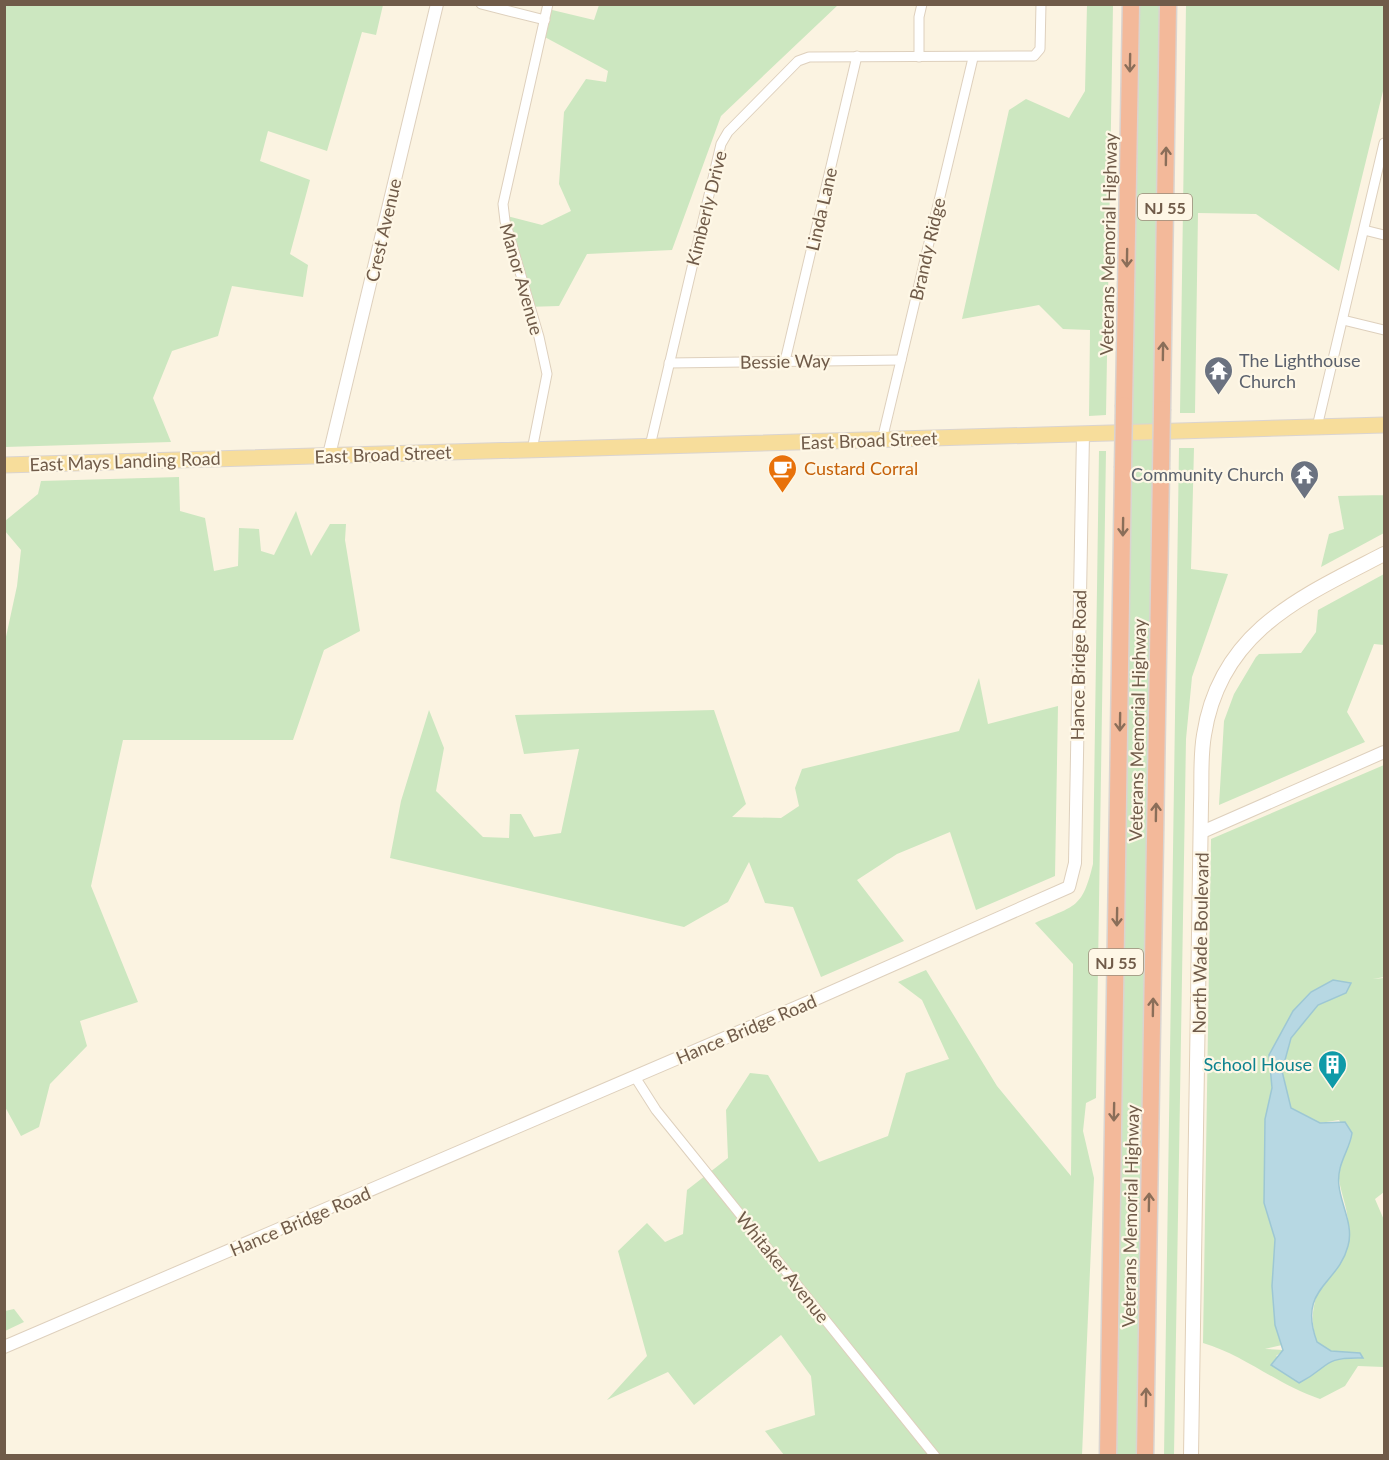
<svg xmlns="http://www.w3.org/2000/svg" width="1389" height="1460" font-family="Lato,sans-serif">
<rect width="100%" height="100%" fill="#fbf3e1"/>
<g fill="#cce7c0" fill-rule="evenodd">
<polygon points="4,5 383,5 376,35 362,32 327,151 268,131 260,161 310,180 290,254 308,265 303,297 232,286 218,336 172,351 153,398 171,442 5,447"/>
<polygon points="599,5 838,5 721,116 672,250 587,254 559,306 526,307 503,215 542,225 571,211 559,184 564,112 586,79 606,82 608,71 541,35 548,9 594,20"/>
<polygon points="1087,5 1113,5 1106,415 1089,416 1090,330 1063,329 1039,305 962,319 1009,110 1026,99 1069,118 1085,91"/>
<polygon points="1135,5 1164,5 1155,424 1130,425"/>
<polygon points="1186,5 1384,5 1384,87 1339,271 1256,214 1198,213 1195,413 1180,413"/>
<polygon points="1155,437 1140,1455 1114,1456 1129,439"/>
<polygon points="1179,448 1194,448 1191,569 1228,574 1192,677 1186,739 1174,1455 1164,1456"/>
<path d="M 1099,451 L 1106,451 L 1096,1098 L 1086,1103 L 1083,1131 L 1094,1178 L 1082,1455 L 784,1455 L 765,1431 L 815,1415 L 811,1376 L 781,1335 L 694,1405 L 668,1372 L 607,1400 L 647,1356 L 618,1251 L 647,1223 L 665,1242 L 683,1234 L 687,1190 L 728,1158 L 726,1110 L 750,1073 L 768,1075 L 819,1162 L 888,1136 L 906,1073 L 949,1059 L 922,1000 L 898,982 L 926,970 L 997,1086 L 1071,1176 L 1073,964 L 1035,923 C 1076,905 1082,909 1093,864 Z"/>
<polygon points="179,477 180,511 205,518 214,571 238,566 239,528 259,529 261,551 274,555 296,511 311,556 330,524 346,524 345,540 360,631 324,650 293,740 123,740 91,886 138,1002 80,1021 87,1046 50,1084 39,1127 21,1136 4,1105 4,646 17,586 21,550 5,531 5,521 38,494 41,481"/>
<polygon points="1384,492 1384,533 1321,567 1329,534 1344,529 1338,496 1384,495"/>
<polygon points="1384,574 1384,645 1374,644 1347,712 1365,742 1219,805 1224,721 1234,694 1256,657 1259,654 1301,653 1316,632 1318,610"/>
<polygon points="979,678 988,724 1058,706 1055,876 976,910 950,832 897,854 857,880 904,941 821,977 793,907 765,903 749,862 728,902 684,927 390,858 401,801 429,710 444,748 436,791 483,837 509,838 510,814 521,814 534,837 561,833 579,749 524,754 515,715 714,710 746,804 732,817 781,818 799,806 795,788 802,769 959,731"/>
<path d="M 1384,765 L 1384,977 L 1373,979 L 1384,978 L 1384,1192 L 1375,1199 L 1384,1220 L 1384,1367 L 1358,1366 L 1345,1386 L 1320,1399 C 1278,1385 1244,1355 1203,1343 L 1211,839 ZM 1311,992 L 1346,993 L 1318,1005 L 1291,1038 L 1282,1071 L 1291,1108 L 1320,1123 L 1339,1120 L 1351,1140 C 1325,1173 1348,1195 1348,1225 C 1348,1231 1342,1240 1339,1246 C 1324,1280 1304,1305 1317,1342 L 1331,1351 L 1360,1353 L 1362,1358 L 1329,1360 L 1310,1377 L 1276,1356 L 1284,1350 L 1265,1349 L 1282,1345 L 1275,1325 L 1272,1286 L 1275,1239 L 1265,1142 L 1265,1119 L 1272,1088 L 1269,1055 L 1293,1012 Z"/>
<polygon points="14,1309 24,1322 5,1331 5,1311"/>
</g>
<path fill="#b7d8e3" stroke="#9dc7d4" stroke-width="1.5" d="M 1333,980 L 1351,983 L 1346,993 L 1318,1005 L 1291,1038 L 1282,1071 L 1291,1108 L 1320,1123 L 1345,1122 L 1352,1133 C 1350,1150 1336,1164 1339,1186 C 1341,1205 1354,1226 1348,1246 C 1338,1285 1297,1288 1317,1342 L 1331,1351 L 1360,1353 L 1363,1358 C 1320,1357 1331,1367 1299,1383 L 1271,1365 L 1283,1350 L 1275,1325 L 1272,1286 L 1275,1239 L 1264,1203 L 1265,1119 L 1272,1088 L 1269,1055 L 1293,1011 L 1311,992 Z"/>
<g fill="none" stroke-linecap="round" stroke-linejoin="round">
<defs>
<g id="minor">
<polyline points="481,4 545,20"/>
<polyline points="919,57 919,17 922,4"/>
<polyline points="1364,230 1384,235"/>
<polyline points="1343,320 1384,330"/>
<polyline points="785,361 857,56"/>
<polyline points="669,363 901,360"/>
<polyline points="1317,427 1384,143"/>
<polyline points="882,440 973,58"/>
<polyline points="650,446 721,144 728,132 798,61 809,57 1034,56 1040,49 1041,4"/>
<polyline points="532,450 547,374 539,337 505,221 503,204 548,4"/>
<polyline points="635,1077 656,1110 935,1456"/>
</g>
<g id="tertiary">
<polyline points="329,455 437,4"/>
<polyline points="1202,832 1384,752"/>
<polyline points="4,1347 811,1001 1069,887 1075,863 1083,434"/>
</g>
<path id="secondary" d="M 1191,1456 L 1201,804 C 1202,781 1200,758 1204,735 C 1220,631 1301,597 1384,554"/>
<polyline id="primary" points="4,465 1384,425"/>
<g id="motorway">
<polyline points="1124,405 1131,4"/>
<polyline points="1162,409 1168,4"/>
<polyline points="1108,1456 1123,468"/>
<polyline points="1145,1456 1161,471"/>
</g>
</defs>
<use href="#minor" stroke="#ded0bd" stroke-width="11"/>
<use href="#tertiary" stroke="#ded0bd" stroke-width="14"/>
<use href="#secondary" stroke="#e0cfb8" stroke-width="16"/>
<use href="#primary" stroke="#dad4d0" stroke-width="17"/>
<use href="#motorway" stroke="#dad4d0" stroke-width="19"/>
<use href="#minor" stroke="#fff" stroke-width="9"/>
<use href="#tertiary" stroke="#fff" stroke-width="12"/>
<use href="#secondary" stroke="#fff" stroke-width="14"/>
<use href="#primary" stroke="#f7dd9b" stroke-width="15"/>
<use href="#motorway" stroke="#f3b99a" stroke-width="16"/>
<defs>
<g id="motorway-bridge">
<polyline points="1123,468 1124,405"/>
<polyline points="1161,471 1162,409"/>
</g>
</defs>
<use href="#motorway-bridge" stroke="#dad4d0" stroke-width="19" stroke-linecap="butt"/>
<use href="#motorway-bridge" stroke="#f3b99a" stroke-width="16"/>
</g>
<defs><path id="oneway-shaft" d="M-6 0H5M1.5-3L5.5 0L1.5 3" fill="none" stroke-width="1.6" stroke-linecap="round" stroke-linejoin="round" transform="scale(1.5)"/></defs>
<g stroke="#8a6e59">
<use href="#oneway-shaft" transform="translate(1130 63) rotate(91)"/>
<use href="#oneway-shaft" transform="translate(1166 156) rotate(-89)"/>
<use href="#oneway-shaft" transform="translate(1127 258) rotate(91)"/>
<use href="#oneway-shaft" transform="translate(1163 351) rotate(-89)"/>
<use href="#oneway-shaft" transform="translate(1123 527) rotate(91)"/>
<use href="#oneway-shaft" transform="translate(1120 722) rotate(91)"/>
<use href="#oneway-shaft" transform="translate(1156 812) rotate(-89)"/>
<use href="#oneway-shaft" transform="translate(1117 917) rotate(91)"/>
<use href="#oneway-shaft" transform="translate(1153 1007) rotate(-89)"/>
<use href="#oneway-shaft" transform="translate(1114 1112) rotate(91)"/>
<use href="#oneway-shaft" transform="translate(1149 1202) rotate(-89)"/>
<use href="#oneway-shaft" transform="translate(1146 1397) rotate(-89)"/>
</g>
<defs>
<symbol id="temple-pin" viewBox="-11 -11 22 30"><path d="M0 17L-7.5 6A9.5 9.5 0 1 1 7.5 6Z" fill="#6b7280" stroke="#fef7e6"/><path d="M0-6L5-2H3V0L6.5 2.5H4V6H1.5V3h-3V6H-4V2.5H-6.5L-3 0V-2H-5Z" fill="#fff"/></symbol>
<symbol id="cafe-pin" viewBox="-11 -11 22 30"><path d="M0 17L-7.5 6A9.5 9.5 0 1 1 7.5 6Z" fill="#e8710a" stroke="#fef7e6"/><path d="M-5.5-4.5H6V0H3Q3 3.5 0 3.5H-2.5Q-5.5 3.5-5.5 0ZM3-3.2v2h1.7v-2ZM-6 4.5H4V6H-6Z" fill="#fff"/></symbol>
<symbol id="building-pin" viewBox="-11 -11 22 30"><path d="M0 17L-7.5 6A9.5 9.5 0 1 1 7.5 6Z" fill="#0f9aa8" stroke="#fef7e6"/><path d="M-4-6H4V6H1V3H-1V6H-4ZM-2.5-4.3h1.7v1.8h-1.7ZM.8-4.3h1.7v1.8H.8ZM-2.5-1h1.7V.8h-1.7ZM.8-1h1.7V.8H.8Z" fill="#fff"/></symbol>
</defs>
<g fill-rule="evenodd">
<use href="#temple-pin" x="1202" y="354" width="33" height="45"/>
<use href="#cafe-pin" x="766" y="452" width="33" height="45"/>
<use href="#temple-pin" x="1288" y="458" width="33" height="45"/>
<use href="#building-pin" x="1316" y="1048" width="33" height="45"/>
</g>
<g text-anchor="middle" dominant-baseline="central" stroke-width="4.5" stroke-linejoin="round" paint-order="stroke">
<g fill="#fef7e6" stroke="#9b8a78" stroke-width="1.5">
<rect x="1138" y="194" width="54" height="26" rx="4.5"/>
<rect x="1089" y="949" width="54" height="26" rx="4.5"/>
</g>
<g font-size="16" font-weight="bold" fill="#705b49">
<text x="1165" y="207">NJ 55</text>
<text x="1116" y="962">NJ 55</text>
</g>
<g font-size="18" fill="#705b49" stroke="#fef7e6">
<text transform="translate(706 208) rotate(-76)">Kimberly Drive</text>
<text transform="translate(821 209) rotate(-77)">Linda Lane</text>
<text transform="translate(383 230) rotate(-77)">Crest Avenue</text>
<text transform="translate(1108 244) rotate(-89)">Veterans Memorial Highway</text>
<text transform="translate(927 249) rotate(-77)">Brandy Ridge</text>
<text transform="translate(522 279) rotate(74)">Manor Avenue</text>
<text transform="translate(785 361) rotate(-1)">Bessie Way</text>
<text transform="translate(869 440) rotate(-2)">East Broad Street</text>
<text transform="translate(383 454) rotate(-2)">East Broad Street</text>
<text transform="translate(125 461) rotate(-2)">East Mays Landing Road</text>
<text transform="translate(1078 665) rotate(-89)">Hance Bridge Road</text>
<text transform="translate(1137 730) rotate(-89)">Veterans Memorial Highway</text>
<text transform="translate(1200 943) rotate(-89)">North Wade Boulevard</text>
<text transform="translate(746 1029) rotate(-23)">Hance Bridge Road</text>
<text transform="translate(1130 1216) rotate(-89)">Veterans Memorial Highway</text>
<text transform="translate(300 1221) rotate(-23)">Hance Bridge Road</text>
<text transform="translate(783 1267) rotate(51)">Whitaker Avenue</text>
</g>
<g font-size="18" fill="#5b616d" stroke="#fef7e6" text-anchor="start">
<text x="1239" y="360">The Lighthouse<tspan x="1239" dy="21">Church</tspan></text>
<text x="1284" y="474" text-anchor="end">Community Church</text>
</g>
<g font-size="18" fill="#c56008" stroke="#fef7e6" text-anchor="start">
<text x="804" y="468">Custard Corral</text>
</g>
<g font-size="18" fill="#0d838f" stroke="#fef7e6" text-anchor="end">
<text x="1312" y="1064">School House</text>
</g>
</g>
<rect width="1389" height="1460" fill="none" stroke="#705b49" stroke-width="12"/>
</svg>
